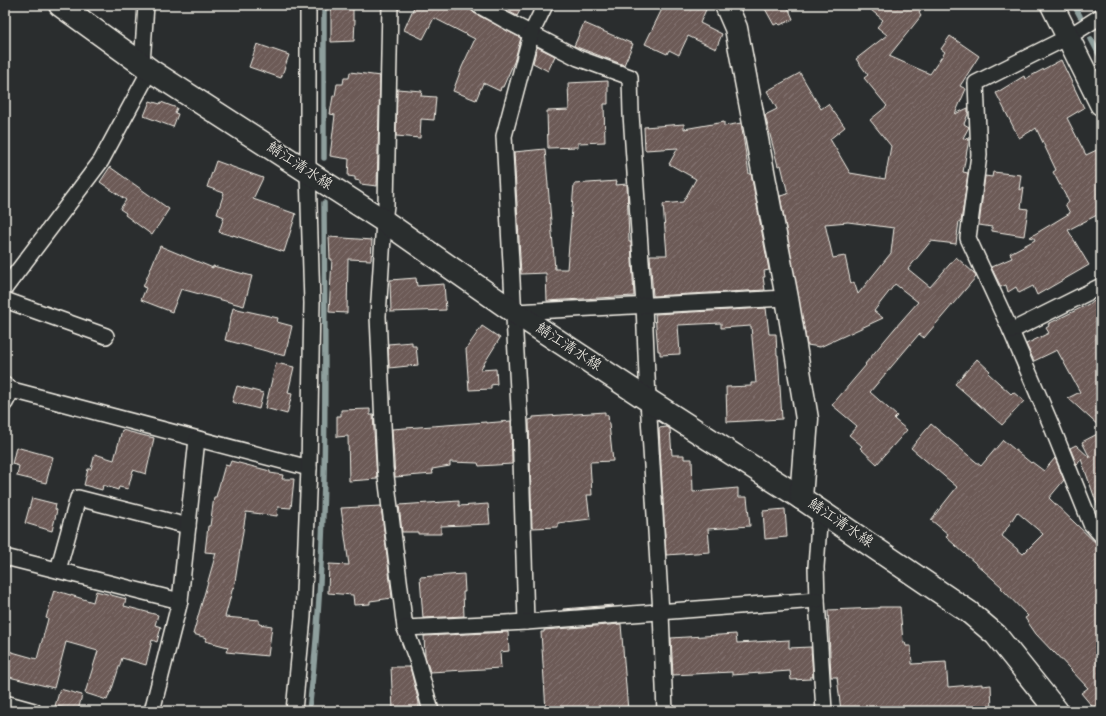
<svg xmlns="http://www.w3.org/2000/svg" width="1106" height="716" font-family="Dekko,'Klee One',sans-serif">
<defs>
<pattern id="building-hatch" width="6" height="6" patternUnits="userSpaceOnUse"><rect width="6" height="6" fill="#6c5a57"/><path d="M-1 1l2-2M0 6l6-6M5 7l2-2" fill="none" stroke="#82726f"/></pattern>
</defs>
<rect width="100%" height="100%" fill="#2a2d2e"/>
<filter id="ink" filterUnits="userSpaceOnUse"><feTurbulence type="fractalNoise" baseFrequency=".025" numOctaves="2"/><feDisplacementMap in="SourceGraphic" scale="8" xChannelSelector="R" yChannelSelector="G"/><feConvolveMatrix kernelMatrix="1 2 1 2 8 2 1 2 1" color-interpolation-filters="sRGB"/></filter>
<g filter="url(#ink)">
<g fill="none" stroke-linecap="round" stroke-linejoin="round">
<g stroke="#8e9f9d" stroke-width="5.5">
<polyline points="1074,5 1080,16"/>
<polyline points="1091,39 1101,58"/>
<polyline points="324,158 324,5"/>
<path d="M 309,711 C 329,543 325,372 324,203"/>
</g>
</g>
<g fill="url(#building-hatch)" stroke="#f4f1e8" fill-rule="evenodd">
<polygon points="331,5 353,5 353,20 355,20 354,41 331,42"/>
<polygon points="409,5 463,5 470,8 474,13 521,38 514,62 503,87 501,87 500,91 483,83 476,100 453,91 462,67 475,39 434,18 423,39 404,30 414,7"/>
<polygon points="498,5 523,5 517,16"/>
<polygon points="664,5 708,5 700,23 722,34 716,49 688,36 679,55 669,50 667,54 645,44"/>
<polygon points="763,5 787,5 793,19 780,25 778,23 774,25"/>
<path d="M 865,5 L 926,5 L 919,13 L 921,16 L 889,56 L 930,74 L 945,52 L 941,49 L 950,36 L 979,56 L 960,86 L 966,89 L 955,114 L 968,108 L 968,114 L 964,124 L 969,127 L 963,138 L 969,139 L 963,172 L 968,173 L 961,222 L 959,221 L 956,244 L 931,241 L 908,269 L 930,287 L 956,257 L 974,273 L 976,277 L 924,338 L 919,334 L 870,392 L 897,416 L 894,419 L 907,430 L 877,464 L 860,448 L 862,446 L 849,435 L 857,426 L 832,405 L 866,365 L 865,364 L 895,328 L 918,302 L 895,284 L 874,311 L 883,318 L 820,347 L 807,345 L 780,196 L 788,194 L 781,165 L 778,166 L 765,115 L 777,109 L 767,91 L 800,73 L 821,109 L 828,104 L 845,127 L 830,139 L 850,173 L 885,179 L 891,146 L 870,120 L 887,106 L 864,78 L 868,75 L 856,59 L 887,35 L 877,27 L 883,20 ZM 848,222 L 894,228 L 891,253 L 858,294 L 854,282 L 851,284 L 845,256 L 833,258 L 825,224 Z"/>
<polygon points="584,23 633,44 624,65 574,46"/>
<polygon points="257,44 289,55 281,78 249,67"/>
<polygon points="537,47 555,56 548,71 533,63"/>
<polygon points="1061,60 1084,108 1067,118 1086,155 1101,148 1101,213 1068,230 1089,265 1037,295 1033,286 1019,293 1016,287 1008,292 1006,285 1001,287 991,267 1012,258 1010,253 1035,240 1034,238 1030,237 1070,213 1065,204 1069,202 1053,172 1056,170 1036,128 1032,131 1031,130 1031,131 1019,138 996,93 1024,76 1025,79"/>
<polygon points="350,72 380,76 377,186 360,184 360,181 355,180 355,177 348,176 349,159 330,156 335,115 330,114 333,96 335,96 337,84 343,84 344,78 349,78"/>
<polygon points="608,81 608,104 604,104 605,142 578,143 578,147 548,148 547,111 569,110 568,83"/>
<polygon points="397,89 422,91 421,96 436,97 434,120 421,119 420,138 396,136"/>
<polygon points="150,101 160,104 161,102 177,108 175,113 178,114 173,127 144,116"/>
<polygon points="724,122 724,126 741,123 749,174 751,174 769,270 764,271 765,277 763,277 765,290 653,296 650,255 667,255 663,204 683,202 696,179 669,164 678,148 645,150 644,127 684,124 684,129"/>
<polygon points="545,149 555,269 567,269 574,184 617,181 616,185 627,184 629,242 631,242 634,296 547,301 546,273 521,274 514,152"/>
<polygon points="216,161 263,178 253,199 296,214 284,252 233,235 233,236 219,232 224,217 217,214 224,193 207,187"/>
<polygon points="110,167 169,209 152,235 125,215 126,213 120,209 126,200 100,182"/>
<polygon points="993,172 1021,175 1019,190 1024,187 1021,208 1028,209 1024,236 992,231 992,227 979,225 985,176 992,177"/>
<polygon points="329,237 372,240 371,260 348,259 347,313 329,312 332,259 330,259"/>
<polygon points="160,246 213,268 213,266 252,276 244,306 181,289 172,312 141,300 146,288 143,287"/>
<polygon points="416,278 417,286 444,284 446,310 391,312 390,280"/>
<polygon points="1101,298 1101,428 1068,398 1080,392 1057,350 1034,361 1026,344 1049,333 1046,328 1049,326 1048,324"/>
<polygon points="233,308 278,318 277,322 292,326 285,356 225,340"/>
<polygon points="766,308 769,334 776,334 777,355 778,355 782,419 727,422 726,387 751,386 751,383 756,383 751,326 721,328 721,323 678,325 680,354 660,355 660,351 658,351 655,314"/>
<polygon points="482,326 500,338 480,370 496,369 497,384 491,385 491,389 469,390 466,349"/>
<polygon points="412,342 412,346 416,346 418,365 389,368 388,344"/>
<polygon points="977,359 990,371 988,373 1011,394 1013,392 1024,401 1002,425 955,384"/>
<polygon points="276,363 294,367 288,393 292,394 287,414 265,408"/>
<polygon points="237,386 263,393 259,409 232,402"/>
<polygon points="370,409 370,415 373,415 377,479 349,481 348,436 337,437 337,416 341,416 341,410"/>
<polygon points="605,412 605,415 608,415 613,461 590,462 592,495 587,495 590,519 558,523 558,527 532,528 529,420 533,419 533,417"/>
<polygon points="511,421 512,464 479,466 478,463 450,462 450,466 432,469 433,474 395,477 392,429 486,422 486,423"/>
<path d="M 931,424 L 981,466 L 1003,440 L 1031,463 L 1032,462 L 1044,471 L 1055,458 L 1064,480 L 1049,498 L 1101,548 L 1101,711 L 1096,711 L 1081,693 L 1088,688 L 1054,652 L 1054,653 L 1036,634 L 1025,618 L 1028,616 L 1001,588 L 1002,587 L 946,537 L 948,534 L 931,520 L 957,487 L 911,448 ZM 1017,512 L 1043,534 L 1023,554 L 1002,536 Z"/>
<polygon points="667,427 670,429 672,455 684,455 684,459 692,459 693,492 738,488 738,497 747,497 750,526 708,529 710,552 666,555 659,428"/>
<polygon points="122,430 154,438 146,474 133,470 128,489 119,487 118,490 103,485 102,490 84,485 88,469 91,469 95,454 114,460"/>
<polygon points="1101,432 1101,509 1099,510 1081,459 1077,465 1070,448 1076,445 1090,458 1082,442"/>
<polygon points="16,447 53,457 46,483 17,476 19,466 12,464"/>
<polygon points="231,461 270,471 270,473 283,475 282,479 294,479 291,508 278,507 277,516 246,512 234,588 233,587 225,617 259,620 259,624 272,626 268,656 226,652 228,647 205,641 207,638 193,634 216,553 205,552 208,526 210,526 214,497 216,497 225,465 229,466"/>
<polygon points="32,498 56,504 55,509 57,510 52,531 25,523"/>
<polygon points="459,501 459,506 488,504 490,524 441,526 441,534 418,534 418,532 402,532 399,505"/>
<polygon points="381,506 392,598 370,601 370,604 354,605 353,595 328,593 329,564 349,565 341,508"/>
<polygon points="785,509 787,537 765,539 763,511"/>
<polygon points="464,574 465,592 463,592 464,616 423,618 420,577"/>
<polygon points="54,590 93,602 96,591 126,599 124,606 158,615 155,625 161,627 157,642 152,640 146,665 122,658 111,692 110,692 107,700 85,693 98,651 66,642 54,688 5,676 5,650 37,659 48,619 46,618"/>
<polygon points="613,605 614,606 563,610 563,609"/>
<polygon points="879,607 900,607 903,642 905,642 906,646 911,646 912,664 946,662 948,687 982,684 982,686 991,685 992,711 841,711 837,677 831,677 828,610 879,608"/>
<polygon points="621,624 628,711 546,711 541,632 544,632 544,630"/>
<polygon points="508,632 509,651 500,652 501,668 430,672 425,656 424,636"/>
<polygon points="736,634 737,643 789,640 789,648 811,647 813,677 810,677 810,679 791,680 790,671 732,675 732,672 673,675 671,638"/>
<polygon points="391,667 410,667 419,703 419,711 393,711"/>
<polygon points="60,689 82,695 78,711 55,706"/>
</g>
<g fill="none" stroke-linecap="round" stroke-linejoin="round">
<defs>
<g id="street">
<polyline points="390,5 386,205 384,221 378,316 385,468 405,628 417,660 431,711"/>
<polyline points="478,5 503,19 578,58 630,77 631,114 644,305 648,400 661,613 665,711"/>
<polyline points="1101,16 1068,37 976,83 979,155 968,238 1011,331 1052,427 1091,524 1101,535"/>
<polyline points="142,64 146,5"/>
<polyline points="5,288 101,161 150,70"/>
<polyline points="5,300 106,336"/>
<polyline points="514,312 787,298"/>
<polyline points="1011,331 1101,286"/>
<polyline points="5,385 12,390 309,468"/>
<polyline points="5,403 12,390"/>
<polyline points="820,510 816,567 817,600 824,711"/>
<polyline points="5,557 180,601"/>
<polyline points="58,570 78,498 188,526"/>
<polyline points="526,622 520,426 504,136 531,34 545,5"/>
<polyline points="405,628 526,622 817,600"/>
<polyline points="5,703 34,711"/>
<polyline points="152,711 180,601 197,439"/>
<polyline points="294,711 303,617 309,468 312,303 308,173 308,5"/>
</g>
<g id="secondary">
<polyline points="60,5 150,70 384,221 514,312 648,400 801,498 969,612 996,635 1057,711"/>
<polyline points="726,5 736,28 787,298 807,419 801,498"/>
<polyline points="1052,5 1101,104"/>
</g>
</defs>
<use href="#street" stroke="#f4f1e8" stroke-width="18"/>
<use href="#secondary" stroke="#f4f1e8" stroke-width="25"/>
<use href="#street" stroke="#2a2d2e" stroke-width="15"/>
<use href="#secondary" stroke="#2a2d2e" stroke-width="22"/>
</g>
</g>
<g text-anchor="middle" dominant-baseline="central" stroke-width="3" stroke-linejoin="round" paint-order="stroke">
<g font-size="15" fill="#f4f1e8" stroke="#2a2d2e">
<text transform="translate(299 167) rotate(33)">鯖江清水線</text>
<text transform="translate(568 348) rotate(33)">鯖江清水線</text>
<text transform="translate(840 524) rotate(34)">鯖江清水線</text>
</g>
</g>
<rect width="1106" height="716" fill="none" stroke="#2a2d2e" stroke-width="20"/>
<rect x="10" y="10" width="1086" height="696" fill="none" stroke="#f4f1e8" stroke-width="1.5" filter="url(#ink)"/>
</svg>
